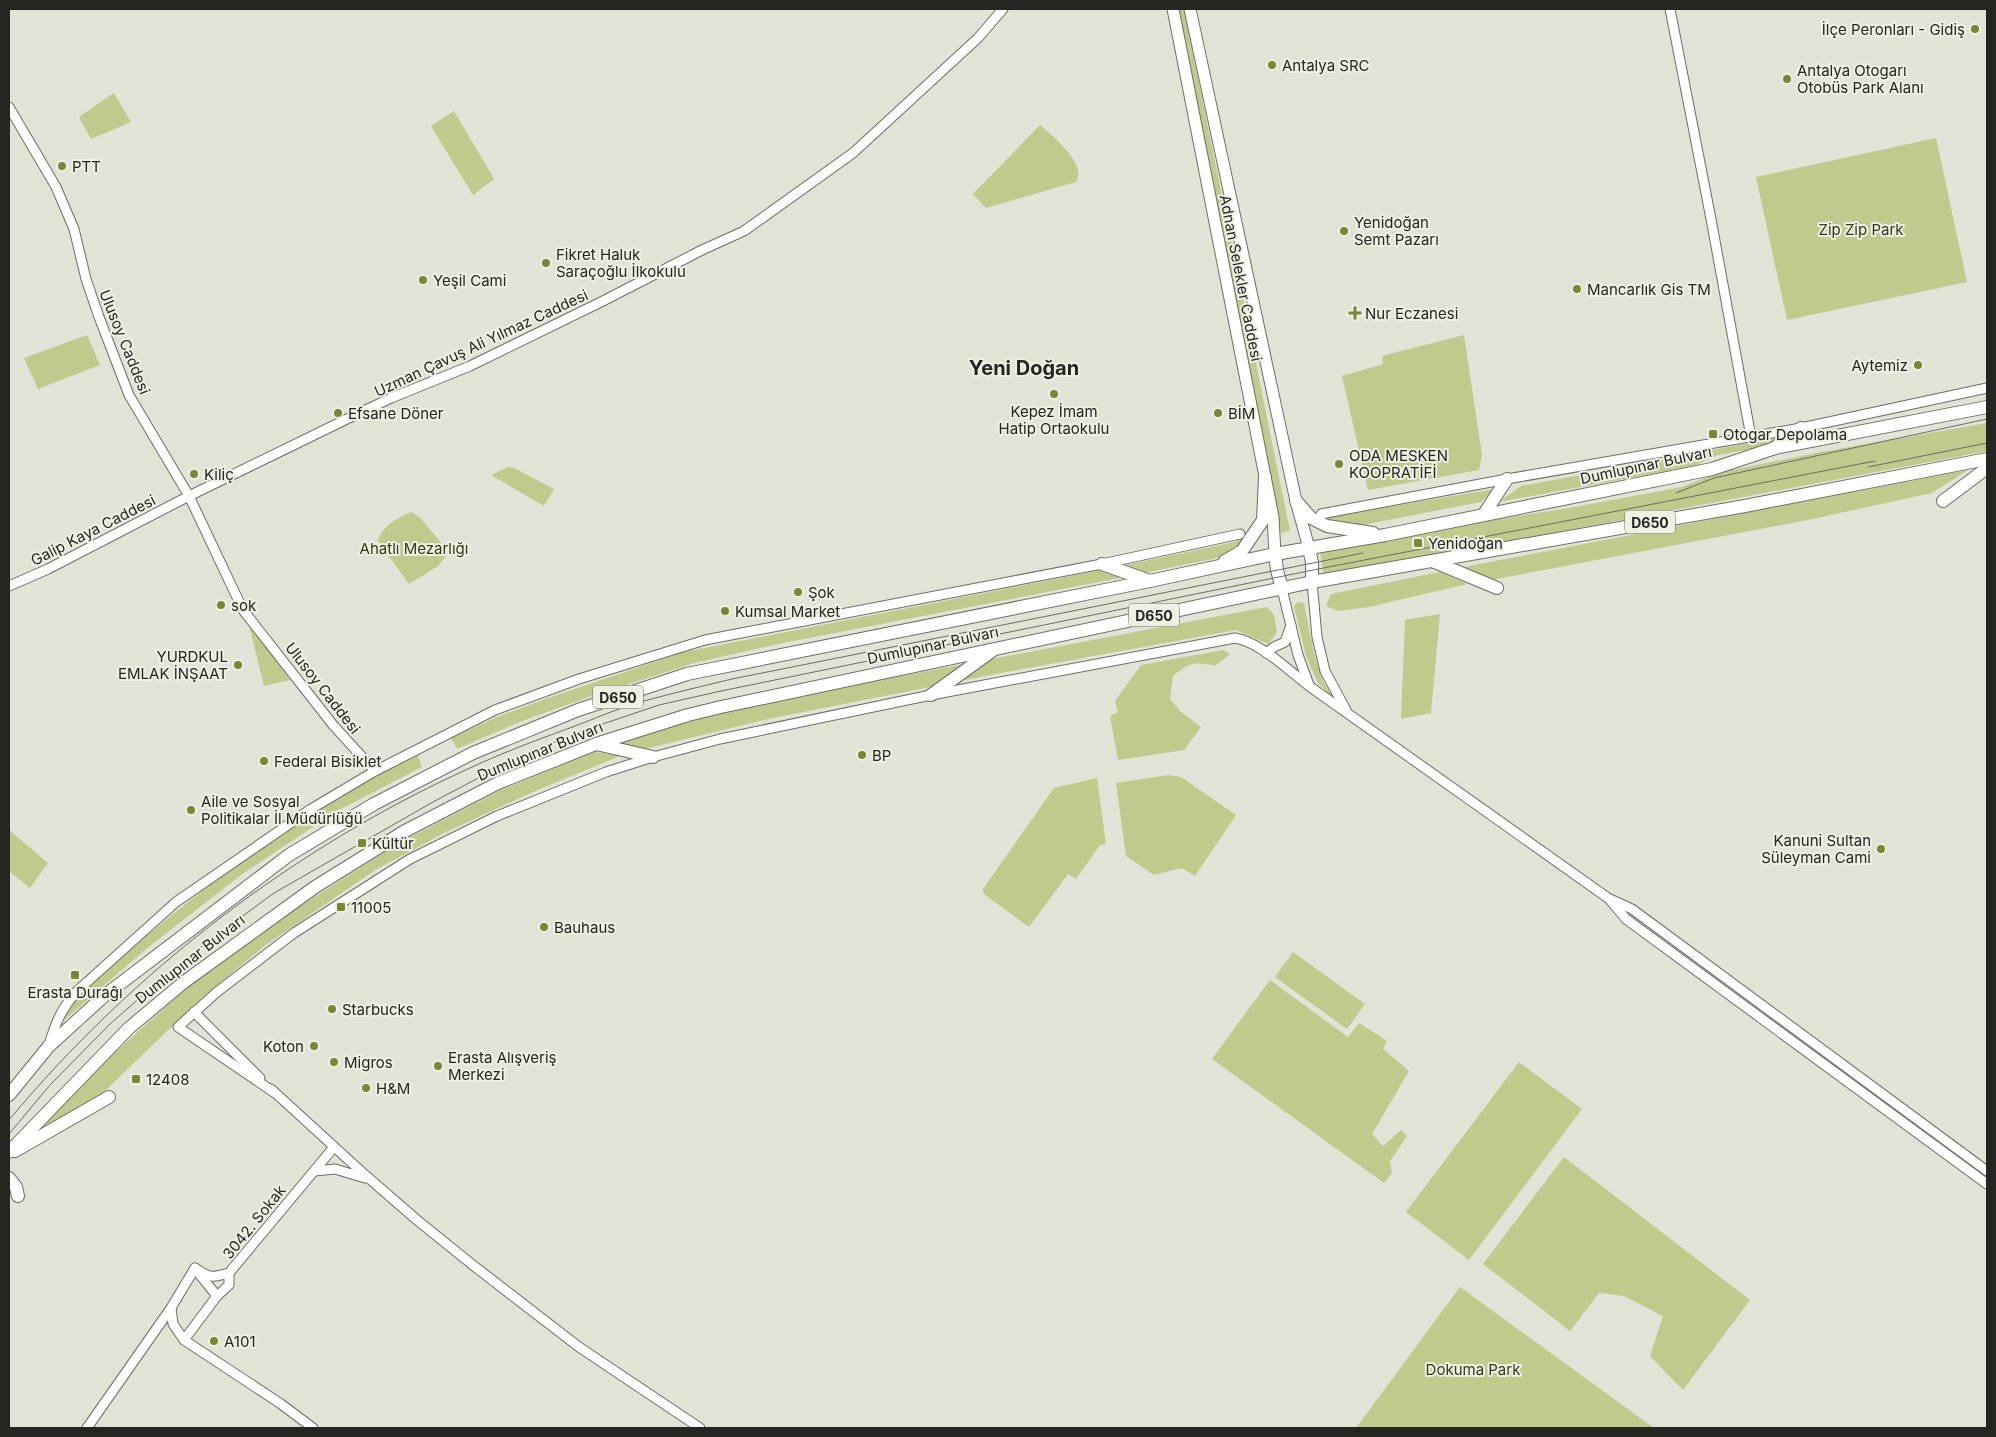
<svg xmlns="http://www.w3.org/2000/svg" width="1996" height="1437" font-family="Inter,sans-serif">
<rect width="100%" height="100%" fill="#e0e3d6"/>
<g fill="#becb8c">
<polygon points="1178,9 1184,9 1290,531 1281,533"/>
<polygon points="114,93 131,122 91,139 79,117"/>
<polygon points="454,111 494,179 473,195 431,126"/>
<path d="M 1040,125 C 1052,135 1088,165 1076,182 L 986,208 L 973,194 Z"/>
<polygon points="1936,138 1967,282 1787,320 1756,177"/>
<polygon points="87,335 100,365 38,389 24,358"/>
<polygon points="1464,335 1482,455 1479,470 1368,490 1342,376 1383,364 1382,356"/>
<polygon points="1987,423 1987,451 1324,576 1320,553 1453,526 1569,508 1682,487 1717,473 1821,452"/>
<polygon points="1787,436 1780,444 1718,455 1694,466 1499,502 1521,486"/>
<polygon points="508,467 514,468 554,489 544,506 491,475"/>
<polygon points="1968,470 1932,493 1803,521 1491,580 1459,568"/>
<polygon points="1495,489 1481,502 1352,527 1325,521 1327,517"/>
<path d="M 412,512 L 421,519 L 449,552 L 438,566 L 409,584 L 378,541 C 382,526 398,517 412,512 Z"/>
<polygon points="1245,535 1248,537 1240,548 1222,557 1144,573 1121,566 1235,542"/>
<polygon points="1102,570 1125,577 788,642 694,663 589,697 522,721 457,749 451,738 497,717 545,699 684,652"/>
<polygon points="1440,572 1467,584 1369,607 1338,611 1326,606 1331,594"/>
<polygon points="1298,602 1304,603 1314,654 1323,681 1335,700 1318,683 1306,656 1294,606"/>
<polygon points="1267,607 1274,615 1277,632 1268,644 1236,630 996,674 768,719 645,749 611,744 707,716 801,695"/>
<polygon points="1440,614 1431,713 1401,719 1405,620"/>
<polygon points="253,628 290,680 264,686 250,629"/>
<path d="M 1223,650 L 1230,654 L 1215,666 C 1195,661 1190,662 1173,676 L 1170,699 L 1180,711 L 1201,727 L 1184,750 L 1118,760 L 1110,716 L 1118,712 L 1115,701 L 1141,665 Z"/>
<polygon points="595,752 620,756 533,792 446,832 377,869 267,944 198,1001 106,1090 79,1111 33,1137 44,1121 111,1056 200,976 272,924 399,843 501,790"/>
<path d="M 417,754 L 422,767 L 337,811 L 241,875 L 146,949 L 63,1021 C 71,995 116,960 138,943 C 183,906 228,869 276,836 C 321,806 370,780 417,754 Z"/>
<polygon points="1169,775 1181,777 1236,815 1195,876 1182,868 1154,875 1126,856 1116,783"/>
<polygon points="1097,778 1106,844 1100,845 1076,879 1068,874 1029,927 984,894 983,889 1054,788"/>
<polygon points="9,830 48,863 30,888 9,871"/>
<polygon points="1293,952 1365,1004 1347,1029 1275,977"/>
<polygon points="1270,980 1348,1037 1359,1023 1387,1041 1383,1049 1409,1071 1372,1134 1383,1146 1401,1130 1407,1136 1390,1161 1392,1173 1384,1183 1212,1059"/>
<polygon points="1519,1062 1582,1109 1469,1260 1406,1212"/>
<polygon points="1564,1157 1750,1300 1683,1390 1650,1356 1663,1316 1624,1296 1599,1293 1570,1331 1483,1264"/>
<polygon points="1460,1287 1654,1428 1356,1428"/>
</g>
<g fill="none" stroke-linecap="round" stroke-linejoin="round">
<defs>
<g id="tertiary">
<polyline points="1670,9 1711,219 1751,437"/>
<polyline points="9,107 56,187 74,229 86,279 99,317 129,395 189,496 243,610 333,725 375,771"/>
<polyline points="1321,514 1507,479 1801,428 1987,388"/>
<polyline points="1312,582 1317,637 1325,671 1346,710"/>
<polyline points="9,586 48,569 189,496 351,417 391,398 470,366 603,301 702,250 744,231 853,153 978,38 1003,9"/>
<polyline points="1282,589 1298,655 1309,685"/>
<polyline points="1266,653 1274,647 1285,642 1291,625"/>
<polyline points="1610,900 1626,919 1987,1184"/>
<polyline points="194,1012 260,1078"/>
<path d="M 49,1046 C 55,1023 61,1010 76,992 L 176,902 L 311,809 L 375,771 L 495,710 L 579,679 L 705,640 L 1102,564 L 1240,534"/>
<polyline points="271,1089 364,1174 417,1220 474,1266 579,1347 700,1428"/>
<path d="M 275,1093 L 178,1027 L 217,992 L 294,933 L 410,859 L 497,816 L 606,772 L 653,757 L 720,739 L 931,695 L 1235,638 C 1260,642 1288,670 1309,686 L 1608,898 L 1632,909 L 1987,1171"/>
<polyline points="314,1171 335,1169 365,1178"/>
<polyline points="195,1268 171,1308 173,1324 184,1340 281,1404 313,1428"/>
<path d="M 195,1268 C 209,1278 212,1278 229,1273"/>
<polyline points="200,1275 217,1296"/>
<polyline points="184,1340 217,1296 229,1285 229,1273 334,1147"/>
<polyline points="87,1428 171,1308"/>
</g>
<g id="primary">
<polyline points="1173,9 1273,517 1275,554"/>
<polyline points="1190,9 1296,501 1309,548"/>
</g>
<g id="trunk">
<polyline points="1777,446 1801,428"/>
<polyline points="1296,501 1311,518 1327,526 1373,533"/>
<polyline points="1943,501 1987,468"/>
<polyline points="1484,514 1507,479"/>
<polyline points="1309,548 1312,563 1312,582"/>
<polyline points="1275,554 1277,570 1282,589"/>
<polyline points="1225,561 1242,551 1263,520 1265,477"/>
<polyline points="1432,561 1497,588"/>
<polyline points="1102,564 1150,581"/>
<polyline points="931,695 992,651"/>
<polyline points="596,744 653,757"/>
<polyline points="9,1095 49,1046 104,996 289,855 374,804 473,753 578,710 687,674 1150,581 1275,554 1385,535 1712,469 1775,448 1987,407"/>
<polyline points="15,1151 109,1097"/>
<polyline points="9,1152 129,1028 184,982 315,887 405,831 498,783 596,744 688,715 721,707 1312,582 1745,506 1987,459"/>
<polyline points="9,1178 16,1187 18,1196"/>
</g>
</defs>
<use href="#tertiary" stroke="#6c6f63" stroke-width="11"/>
<use href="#primary" stroke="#6c6f63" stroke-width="13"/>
<use href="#trunk" stroke="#6c6f63" stroke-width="14"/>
<use href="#tertiary" stroke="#fff" stroke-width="9"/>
<use href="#primary" stroke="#fff" stroke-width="11"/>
<use href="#trunk" stroke="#fff" stroke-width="12"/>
<g stroke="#6b6c65" stroke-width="1">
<polyline points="1868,467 1987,443"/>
<polyline points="1676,493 1714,478 1987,419"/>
<path d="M 9,1120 C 132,972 295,847 470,768 C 502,753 534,741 567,729 C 592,720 618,708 644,701 C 673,693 703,686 732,679 L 1363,553"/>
<polyline points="9,1134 50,1085 110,1024 182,961 274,893 433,802 499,767 538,749 582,731 659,705 721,691 1313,570 1875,461"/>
</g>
</g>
<g fill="#798735" stroke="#edf0e3" stroke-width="2">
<circle cx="1975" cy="29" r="5"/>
<circle cx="1272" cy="65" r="5"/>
<circle cx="1787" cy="79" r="5"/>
<circle cx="62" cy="166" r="5"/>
<circle cx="1344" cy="231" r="5"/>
<circle cx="546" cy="263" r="5"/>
<circle cx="423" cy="280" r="5"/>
<circle cx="1577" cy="289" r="5"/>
<path d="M1352.5 305.5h5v5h5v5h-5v5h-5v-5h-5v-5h5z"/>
<circle cx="1918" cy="365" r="5"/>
<circle cx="1054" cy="394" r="5"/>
<circle cx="338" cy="413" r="5"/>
<circle cx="1218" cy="413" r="5"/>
<rect x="1708" y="429" width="10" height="10" rx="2.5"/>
<circle cx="1339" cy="464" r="5"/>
<circle cx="194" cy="474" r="5"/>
<rect x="1413" y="538" width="10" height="10" rx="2.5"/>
<circle cx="798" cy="592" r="5"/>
<circle cx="221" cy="605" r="5"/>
<circle cx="725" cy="611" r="5"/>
<circle cx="238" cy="665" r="5"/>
<circle cx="862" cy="755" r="5"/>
<circle cx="264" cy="761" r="5"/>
<circle cx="191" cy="810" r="5"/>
<rect x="357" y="838" width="10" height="10" rx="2.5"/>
<circle cx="1881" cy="849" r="5"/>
<rect x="336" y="902" width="10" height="10" rx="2.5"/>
<circle cx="544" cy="927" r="5"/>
<rect x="70" y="970" width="10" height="10" rx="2.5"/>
<circle cx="332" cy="1009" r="5"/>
<circle cx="314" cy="1046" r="5"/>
<circle cx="334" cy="1062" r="5"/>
<circle cx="438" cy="1066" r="5"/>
<rect x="131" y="1074" width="10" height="10" rx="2.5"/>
<circle cx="366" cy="1088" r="5"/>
<circle cx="214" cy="1341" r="5"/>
</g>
<g text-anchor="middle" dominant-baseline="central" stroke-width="4" stroke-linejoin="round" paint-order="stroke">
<g fill="#edf0e3" stroke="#61635c" stroke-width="1">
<rect x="1625" y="510.5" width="50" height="23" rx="4"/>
<rect x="1129" y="603.5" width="50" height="23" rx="4"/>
<rect x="593" y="685.5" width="50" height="23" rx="4"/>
</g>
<g font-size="14" font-weight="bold" fill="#252622">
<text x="1650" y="522">D650</text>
<text x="1154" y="615">D650</text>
<text x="618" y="697">D650</text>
</g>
<g font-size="15" fill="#252622" stroke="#edf0e3" text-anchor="start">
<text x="1965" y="29" text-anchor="end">İlçe Peronları - Gidiş</text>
<text x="1282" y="65">Antalya SRC</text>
<text x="1797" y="70">Antalya Otogarı<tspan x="1797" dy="17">Otobüs Park Alanı</tspan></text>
<text x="72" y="166">PTT</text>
<text x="1354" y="222">Yenidoğan<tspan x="1354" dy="17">Semt Pazarı</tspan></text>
<text x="556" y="254">Fikret Haluk<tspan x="556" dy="17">Saraçoğlu İlkokulu</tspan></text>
<text x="433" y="280">Yeşil Cami</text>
<text x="1587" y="289">Mancarlık Gis TM</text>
<text x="1365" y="313">Nur Eczanesi</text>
<text x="1908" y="365" text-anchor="end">Aytemiz</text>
<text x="1054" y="411" text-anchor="middle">Kepez İmam<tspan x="1054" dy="17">Hatip Ortaokulu</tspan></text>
<text x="348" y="413">Efsane Döner</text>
<text x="1228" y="413">BİM</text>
<text x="1723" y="434">Otogar Depolama</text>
<text x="1349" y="455">ODA MESKEN<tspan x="1349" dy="17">KOOPRATİFİ</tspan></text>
<text x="204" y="474">Kiliç</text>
<text x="1428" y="543">Yenidoğan</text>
<text x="808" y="592">Şok</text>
<text x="231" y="605">sok</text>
<text x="735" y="611">Kumsal Market</text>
<text x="228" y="656" text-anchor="end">YURDKUL<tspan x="228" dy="17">EMLAK İNŞAAT</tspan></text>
<text x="872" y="755">BP</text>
<text x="274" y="761">Federal Bisiklet</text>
<text x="201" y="801">Aile ve Sosyal<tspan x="201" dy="17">Politikalar İl Müdürlüğü</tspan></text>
<text x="1871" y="840" text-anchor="end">Kanuni Sultan<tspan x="1871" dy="17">Süleyman Cami</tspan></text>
<text x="372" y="843">Kültür</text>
<text x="351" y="907">11005</text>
<text x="554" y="927">Bauhaus</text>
<text x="75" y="992" text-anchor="middle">Erasta Duraĝı</text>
<text x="342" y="1009">Starbucks</text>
<text x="304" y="1046" text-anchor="end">Koton</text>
<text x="448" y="1057">Erasta Alışveriş<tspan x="448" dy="17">Merkezi</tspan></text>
<text x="344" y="1062">Migros</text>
<text x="146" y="1079">12408</text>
<text x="376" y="1088">H&amp;M</text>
<text x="224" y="1341">A101</text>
</g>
<g font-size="15" fill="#333a15" stroke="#edf0e3">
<text x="1861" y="229">Zip Zip Park</text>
<text x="414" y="548">Ahatlı Mezarlığı</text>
<text x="1473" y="1369">Dokuma Park</text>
</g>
<g font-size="15" fill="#252622" stroke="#edf0e3">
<text transform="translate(1241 278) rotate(79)">Adnan Selekler Caddesi</text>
<text transform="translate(125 342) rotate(68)">Ulusoy Caddesi</text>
<text transform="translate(481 343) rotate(-25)">Uzman Çavuş Ali Yılmaz Caddesi</text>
<text transform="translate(1646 465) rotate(-12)">Dumlupınar Bulvarı</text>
<text transform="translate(93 530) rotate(-27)">Galip Kaya Caddesi</text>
<text transform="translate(933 645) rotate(-12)">Dumlupınar Bulvarı</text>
<text transform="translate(323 688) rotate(52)">Ulusoy Caddesi</text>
<text transform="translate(540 751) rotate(-22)">Dumlupınar Bulvarı</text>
<text transform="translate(190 959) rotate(-38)">Dumlupınar Bulvarı</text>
<text transform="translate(254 1222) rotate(-51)">3042. Sokak</text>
</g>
<g font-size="20" font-weight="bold" fill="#252622" stroke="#edf0e3">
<text x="1024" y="368">Yeni Doğan</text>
</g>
</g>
<rect width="1996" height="1437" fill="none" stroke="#252622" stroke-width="20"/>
</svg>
